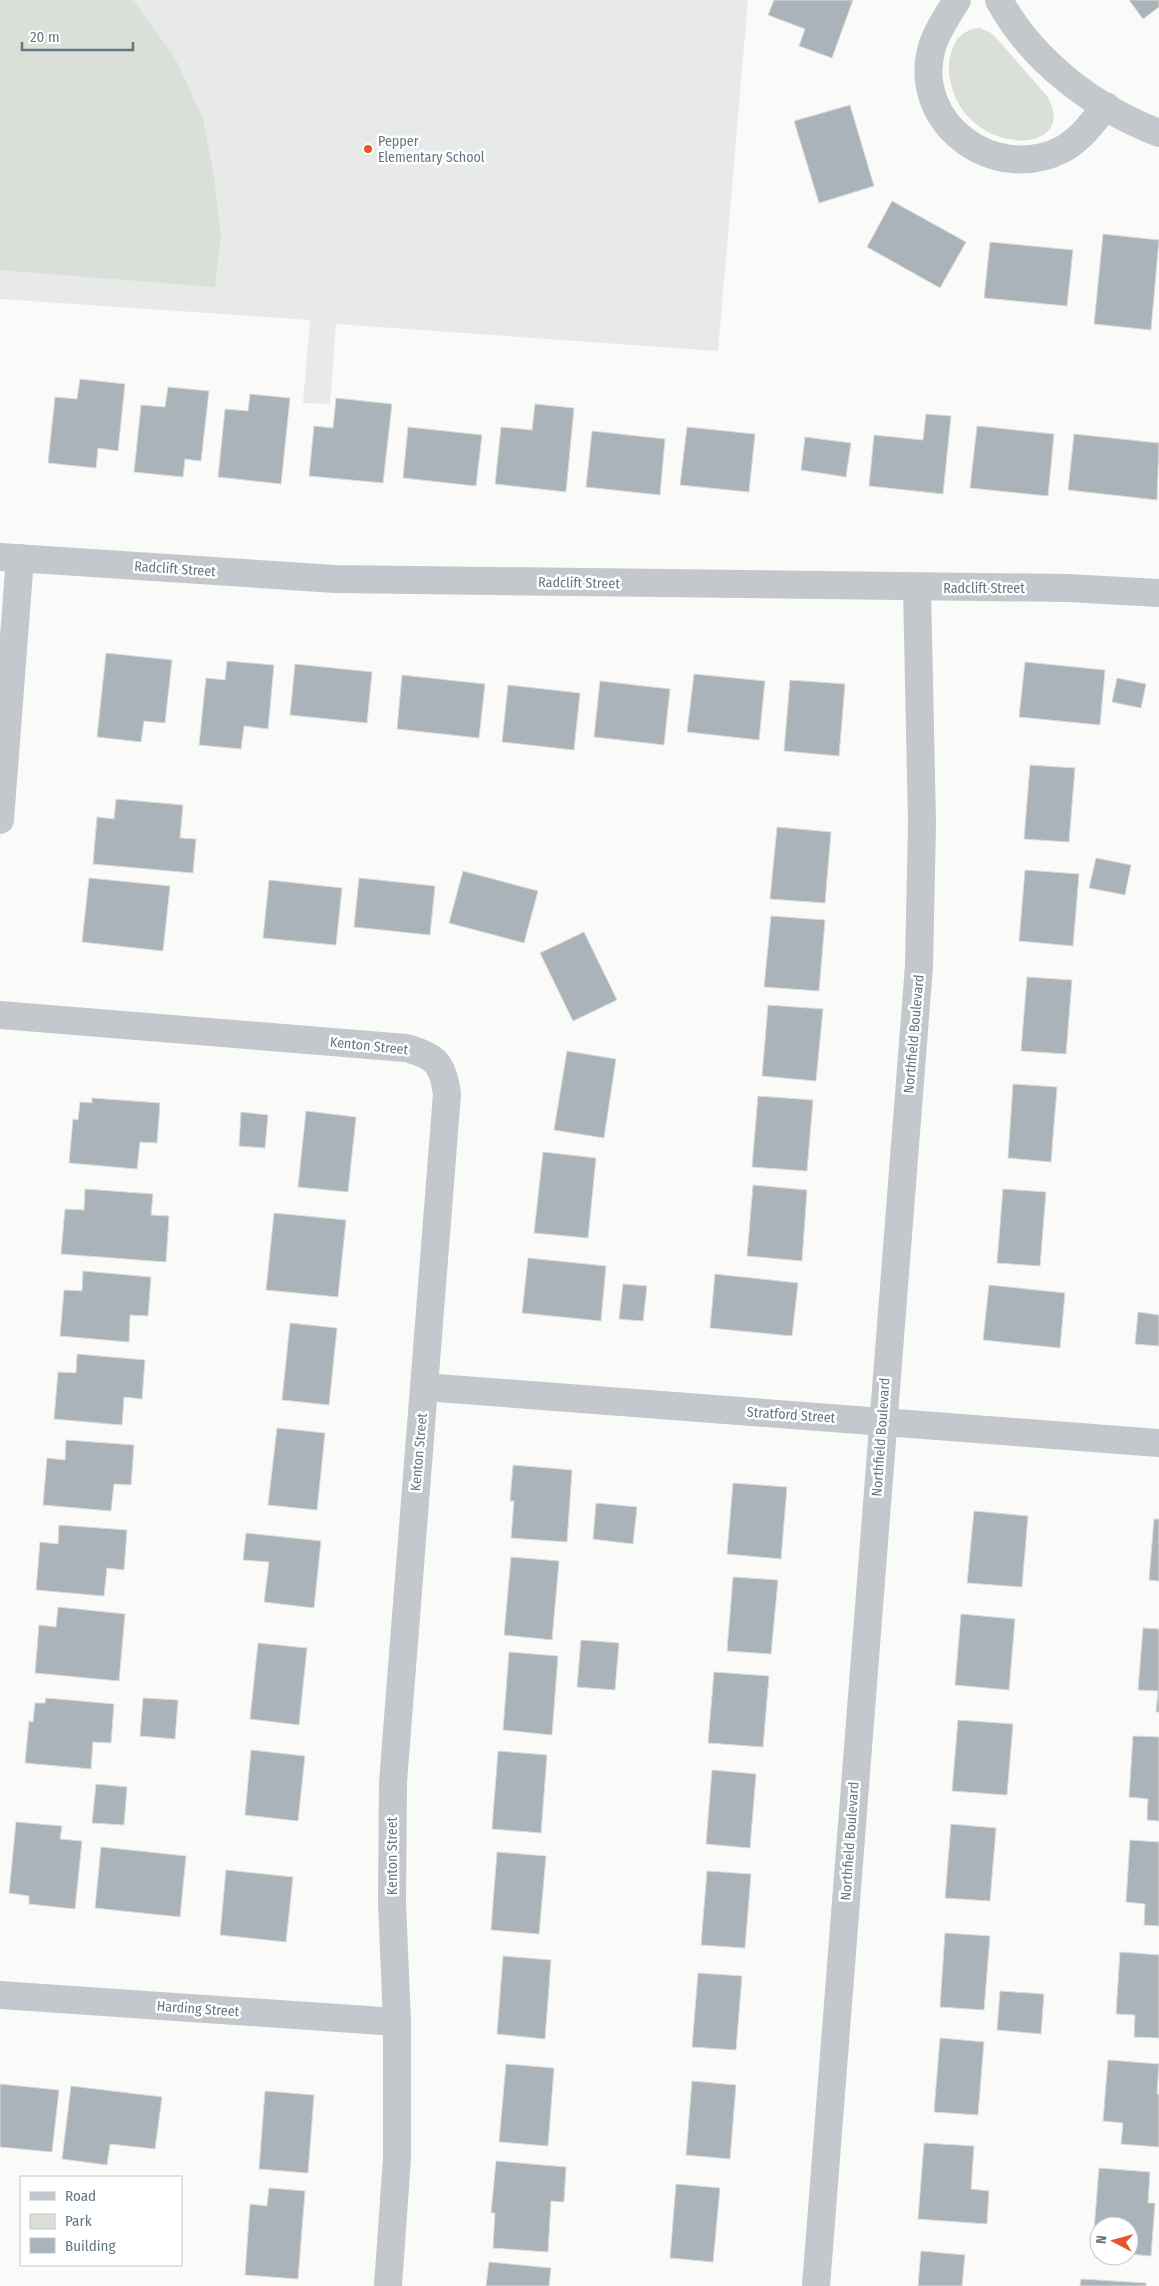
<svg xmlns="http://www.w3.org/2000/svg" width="1159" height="2286" font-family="'Fira Sans Condensed',sans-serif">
<rect width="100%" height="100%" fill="#fafaf8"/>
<polygon fill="#e8e9e9" points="0,0 748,0 718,351 336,324 330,404 303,403 310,320 0,299"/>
<g fill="#dadfd7">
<polygon points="0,0 131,0 135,3 175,58 203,119 214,176 221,236 215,287 0,270"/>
<path d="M 980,28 L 991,33 L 998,40 L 1047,96 C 1081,154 975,158 953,91 C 949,79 947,65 951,53 C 955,38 964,29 980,28 Z"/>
</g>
<g fill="#aab3b9" stroke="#dcdcda">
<polygon points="774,0 853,0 832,58 799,46 805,29 768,15"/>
<polygon points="1129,0 1159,0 1159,7 1143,19"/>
<polygon points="850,105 874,186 819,203 794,121"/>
<polygon points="892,201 966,242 940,288 867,247"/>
<polygon points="1103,234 1159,240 1151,330 1094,324"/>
<polygon points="990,242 1073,250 1067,306 984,298"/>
<polygon points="80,379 125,384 118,451 98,448 96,468 48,463 55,397 77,399"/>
<polygon points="168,387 209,391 201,461 185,459 183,477 134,472 141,405 165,407"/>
<polygon points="250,394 290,398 281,484 218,477 225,409 248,411"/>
<polygon points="336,398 392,404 383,483 309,476 314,426 333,428"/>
<polygon points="535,404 574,408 566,492 495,484 501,427 532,430"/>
<polygon points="926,414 951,416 943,494 869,486 874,435 923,440"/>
<polygon points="977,426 1054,434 1048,496 970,488"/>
<polygon points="408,427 482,435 476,486 403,478"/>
<polygon points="687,427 755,434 749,492 680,485"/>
<polygon points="592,431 665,439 660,495 586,487"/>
<polygon points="1074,434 1159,443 1157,500 1068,490"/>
<polygon points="805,437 851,443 846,477 801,470"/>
<polygon points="106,653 172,660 165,723 144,721 141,742 97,737"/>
<polygon points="227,661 274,665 268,729 244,726 241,749 199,745 206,678 225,680"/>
<polygon points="1025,662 1105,670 1100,725 1019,717"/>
<polygon points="295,664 372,672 367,723 290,715"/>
<polygon points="694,674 765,681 759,740 687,732"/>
<polygon points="402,675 485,684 479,738 397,729"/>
<polygon points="1117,678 1146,684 1141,708 1112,702"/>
<polygon points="790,680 845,684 839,756 784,751"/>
<polygon points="600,681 670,689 664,745 594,737"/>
<polygon points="508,685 580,693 574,750 502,742"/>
<polygon points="1030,765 1075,768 1069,842 1024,839"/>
<polygon points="116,799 183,805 180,838 196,839 193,873 93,864 97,817 114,819"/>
<polygon points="777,827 831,832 825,903 770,899"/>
<polygon points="1096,858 1131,865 1125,895 1089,888"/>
<polygon points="1025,870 1079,874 1073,946 1019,941"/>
<polygon points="463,871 538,891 524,943 449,923"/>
<polygon points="89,878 170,886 163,951 82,942"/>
<polygon points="359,878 435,886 430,935 354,927"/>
<polygon points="269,880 342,888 336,945 263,938"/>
<polygon points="771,916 825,920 819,991 764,987"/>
<polygon points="584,932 617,1000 573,1021 540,953"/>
<polygon points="1027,977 1072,980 1066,1054 1021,1051"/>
<polygon points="768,1005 823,1009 816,1081 762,1076"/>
<polygon points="567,1051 616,1059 604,1138 554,1130"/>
<polygon points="1013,1084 1057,1087 1051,1162 1008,1158"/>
<polygon points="758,1096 813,1100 807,1171 752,1167"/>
<polygon points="92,1098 160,1103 157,1143 140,1142 137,1169 69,1163 73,1119 78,1120 80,1102 92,1103"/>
<polygon points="306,1111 356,1117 348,1192 298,1187"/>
<polygon points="241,1112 268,1115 265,1148 239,1146"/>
<polygon points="543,1152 596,1158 588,1238 534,1233"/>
<polygon points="753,1185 807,1190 802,1261 747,1256"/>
<polygon points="85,1189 153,1194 151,1215 169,1216 166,1262 61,1254 65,1209 84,1210"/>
<polygon points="1003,1189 1046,1192 1040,1266 997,1263"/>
<polygon points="274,1213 346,1220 338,1297 266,1290"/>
<polygon points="528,1258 606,1266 601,1321 522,1313"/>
<polygon points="83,1271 151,1277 148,1316 130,1315 129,1342 60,1336 64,1290 82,1291"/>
<polygon points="715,1274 798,1283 792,1336 710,1328"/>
<polygon points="623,1284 647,1286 643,1321 619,1319"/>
<polygon points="989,1285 1065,1293 1060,1348 983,1340"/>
<polygon points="1138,1312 1159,1315 1159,1346 1135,1344"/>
<polygon points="290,1323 337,1328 329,1405 282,1400"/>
<polygon points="77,1354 145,1360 142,1399 124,1397 122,1425 54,1419 58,1372 76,1373"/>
<polygon points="277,1428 325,1433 317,1510 268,1505"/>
<polygon points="66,1440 134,1445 131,1485 114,1484 111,1511 43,1505 47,1458 65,1460"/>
<polygon points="513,1465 572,1470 567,1542 511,1538 514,1501 510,1501"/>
<polygon points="733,1483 787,1487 781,1559 727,1554"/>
<polygon points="596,1503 637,1507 633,1544 593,1539"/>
<polygon points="974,1511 1028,1516 1022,1587 967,1583"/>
<polygon points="1154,1519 1159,1519 1159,1581 1149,1580"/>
<polygon points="59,1525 127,1530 124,1570 107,1568 104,1596 36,1590 40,1542 58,1544"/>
<polygon points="246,1533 321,1541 314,1608 264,1602 269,1562 243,1560"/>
<polygon points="511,1557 559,1561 552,1640 504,1635"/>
<polygon points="733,1577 778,1580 771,1654 727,1651"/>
<polygon points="58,1607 125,1614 119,1681 35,1673 39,1625 56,1627"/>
<polygon points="961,1614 1015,1619 1009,1690 955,1685"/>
<polygon points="1143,1628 1159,1629 1159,1712 1156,1712 1158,1691 1138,1690"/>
<polygon points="581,1640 619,1643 615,1690 577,1687"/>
<polygon points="258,1643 307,1648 299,1725 250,1719"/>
<polygon points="509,1652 558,1656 552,1735 503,1730"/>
<polygon points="714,1672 769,1676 763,1747 708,1743"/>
<polygon points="46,1698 114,1704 111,1743 93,1742 91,1769 25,1763 29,1721 33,1722 35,1703 45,1703"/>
<polygon points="143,1698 178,1700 175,1739 140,1736"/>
<polygon points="958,1720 1013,1724 1007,1795 952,1791"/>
<polygon points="1133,1736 1159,1737 1159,1821 1147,1820 1148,1799 1129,1797"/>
<polygon points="251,1750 305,1756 298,1821 245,1815"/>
<polygon points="498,1751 547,1755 541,1833 492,1829"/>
<polygon points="712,1770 756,1774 750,1848 706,1844"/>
<polygon points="96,1784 127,1787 124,1825 92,1823"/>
<polygon points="16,1822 62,1826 60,1839 82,1841 75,1909 29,1904 29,1896 9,1893"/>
<polygon points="951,1824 996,1828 990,1901 945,1898"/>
<polygon points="1130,1840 1159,1842 1159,1926 1144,1925 1145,1904 1126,1902"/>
<polygon points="101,1847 186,1856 180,1917 95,1908"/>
<polygon points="497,1852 546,1856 539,1934 491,1930"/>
<polygon points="226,1870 293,1877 286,1942 220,1935"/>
<polygon points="707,1871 751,1874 745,1948 701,1945"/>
<polygon points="945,1933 990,1936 984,2010 940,2007"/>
<polygon points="1120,1952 1159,1955 1159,2038 1134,2037 1135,2015 1116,2014"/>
<polygon points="503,1956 551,1960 545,2039 497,2034"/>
<polygon points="698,1973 742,1976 736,2050 692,2047"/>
<polygon points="1000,1991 1044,1994 1041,2034 997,2030"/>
<polygon points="940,2038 984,2042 978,2115 934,2112"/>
<polygon points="1108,2060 1159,2064 1157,2094 1159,2094 1159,2147 1121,2144 1123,2123 1103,2121"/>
<polygon points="506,2064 554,2068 548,2146 499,2142"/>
<polygon points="692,2081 736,2085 730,2159 686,2155"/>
<polygon points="0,2084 59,2090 52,2152 0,2147"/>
<polygon points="71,2086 162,2097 155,2149 110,2144 107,2165 62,2159"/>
<polygon points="265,2091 314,2095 308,2173 259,2169"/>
<polygon points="924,2143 974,2146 971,2189 989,2191 987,2224 918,2219"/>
<polygon points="496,2161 566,2167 564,2202 551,2201 548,2252 493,2248 495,2213 491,2213"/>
<polygon points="1099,2168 1150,2172 1148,2203 1155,2203 1151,2256 1129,2254 1129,2226 1099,2226 1099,2231 1094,2230"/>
<polygon points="676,2184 720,2188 713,2262 670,2258"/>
<polygon points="269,2188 305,2191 298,2279 245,2275 250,2204 267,2206"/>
<polygon points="921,2251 965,2255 962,2286 918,2286"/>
<polygon points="489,2262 551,2268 549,2286 486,2286"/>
<polygon points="1081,2279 1146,2283 1146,2286 1080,2286"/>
</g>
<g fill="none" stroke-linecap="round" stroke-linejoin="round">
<g stroke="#c3c8cc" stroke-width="28">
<path d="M 957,0 C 948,15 937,30 932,47 C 910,123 995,185 1063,149 C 1081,139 1093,122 1106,106"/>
<path d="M 999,0 C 1032,61 1094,108 1159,133"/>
<polyline points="0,557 335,579 1068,588 1159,593"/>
<polyline points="0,820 20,558"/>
<path d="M 0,1015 L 406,1048 C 436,1056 443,1064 447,1094 L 393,1782 L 392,1903 L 397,2022 L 397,2158 L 388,2286"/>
<polyline points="424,1387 1159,1443"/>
<polyline points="0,1995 397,2022"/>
<polyline points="816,2286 919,966 922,823 917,588"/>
</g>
</g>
<circle fill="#e4572e" stroke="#fff" stroke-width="2" cx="368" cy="149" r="5"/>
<g text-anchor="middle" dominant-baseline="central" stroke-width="5" stroke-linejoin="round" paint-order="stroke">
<g font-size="14" fill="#657683" stroke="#fff" text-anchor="start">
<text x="378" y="141">Pepper<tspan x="378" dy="16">Elementary School</tspan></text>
</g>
<g font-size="14" fill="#657683" stroke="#fff">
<text transform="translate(175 569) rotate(4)">Radclift Street</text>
<text transform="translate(579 583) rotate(1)">Radclift Street</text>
<text x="984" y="588">Radclift Street</text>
<text transform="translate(914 1034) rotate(-85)">Northfield Boulevard</text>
<text transform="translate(369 1046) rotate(6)">Kenton Street</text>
<text transform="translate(791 1415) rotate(4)">Stratford Street</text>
<text transform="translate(881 1437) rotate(-86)">Northfield Boulevard</text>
<text transform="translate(419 1452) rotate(-85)">Kenton Street</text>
<text transform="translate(850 1841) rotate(-86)">Northfield Boulevard</text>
<text transform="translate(392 1856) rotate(-90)">Kenton Street</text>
<text transform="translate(198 2009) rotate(4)">Harding Street</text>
</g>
</g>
<rect x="20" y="2176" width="162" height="90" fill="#ffffff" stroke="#c1c8cd"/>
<rect x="30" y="2192" width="25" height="8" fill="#c3c8cc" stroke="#c1c8cd"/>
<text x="65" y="2201" font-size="15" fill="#657683">Road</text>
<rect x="30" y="2214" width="25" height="15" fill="#dadfd7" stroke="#c1c8cd"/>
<text x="65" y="2226" font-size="15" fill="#657683">Park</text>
<rect x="30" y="2238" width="25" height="15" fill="#aab3b9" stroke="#c1c8cd"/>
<text x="65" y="2251" font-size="15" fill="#657683">Building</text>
<g transform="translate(1114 2241) rotate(276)"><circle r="24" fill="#ffffff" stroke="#c1c8cd"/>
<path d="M0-4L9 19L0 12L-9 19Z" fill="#e4572e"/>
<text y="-8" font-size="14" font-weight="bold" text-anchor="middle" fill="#657683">N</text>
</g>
<path d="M22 42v8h111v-8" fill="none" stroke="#657683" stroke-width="2.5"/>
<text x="30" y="42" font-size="15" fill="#657683" stroke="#ffffff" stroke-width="4" paint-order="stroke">20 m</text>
</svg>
